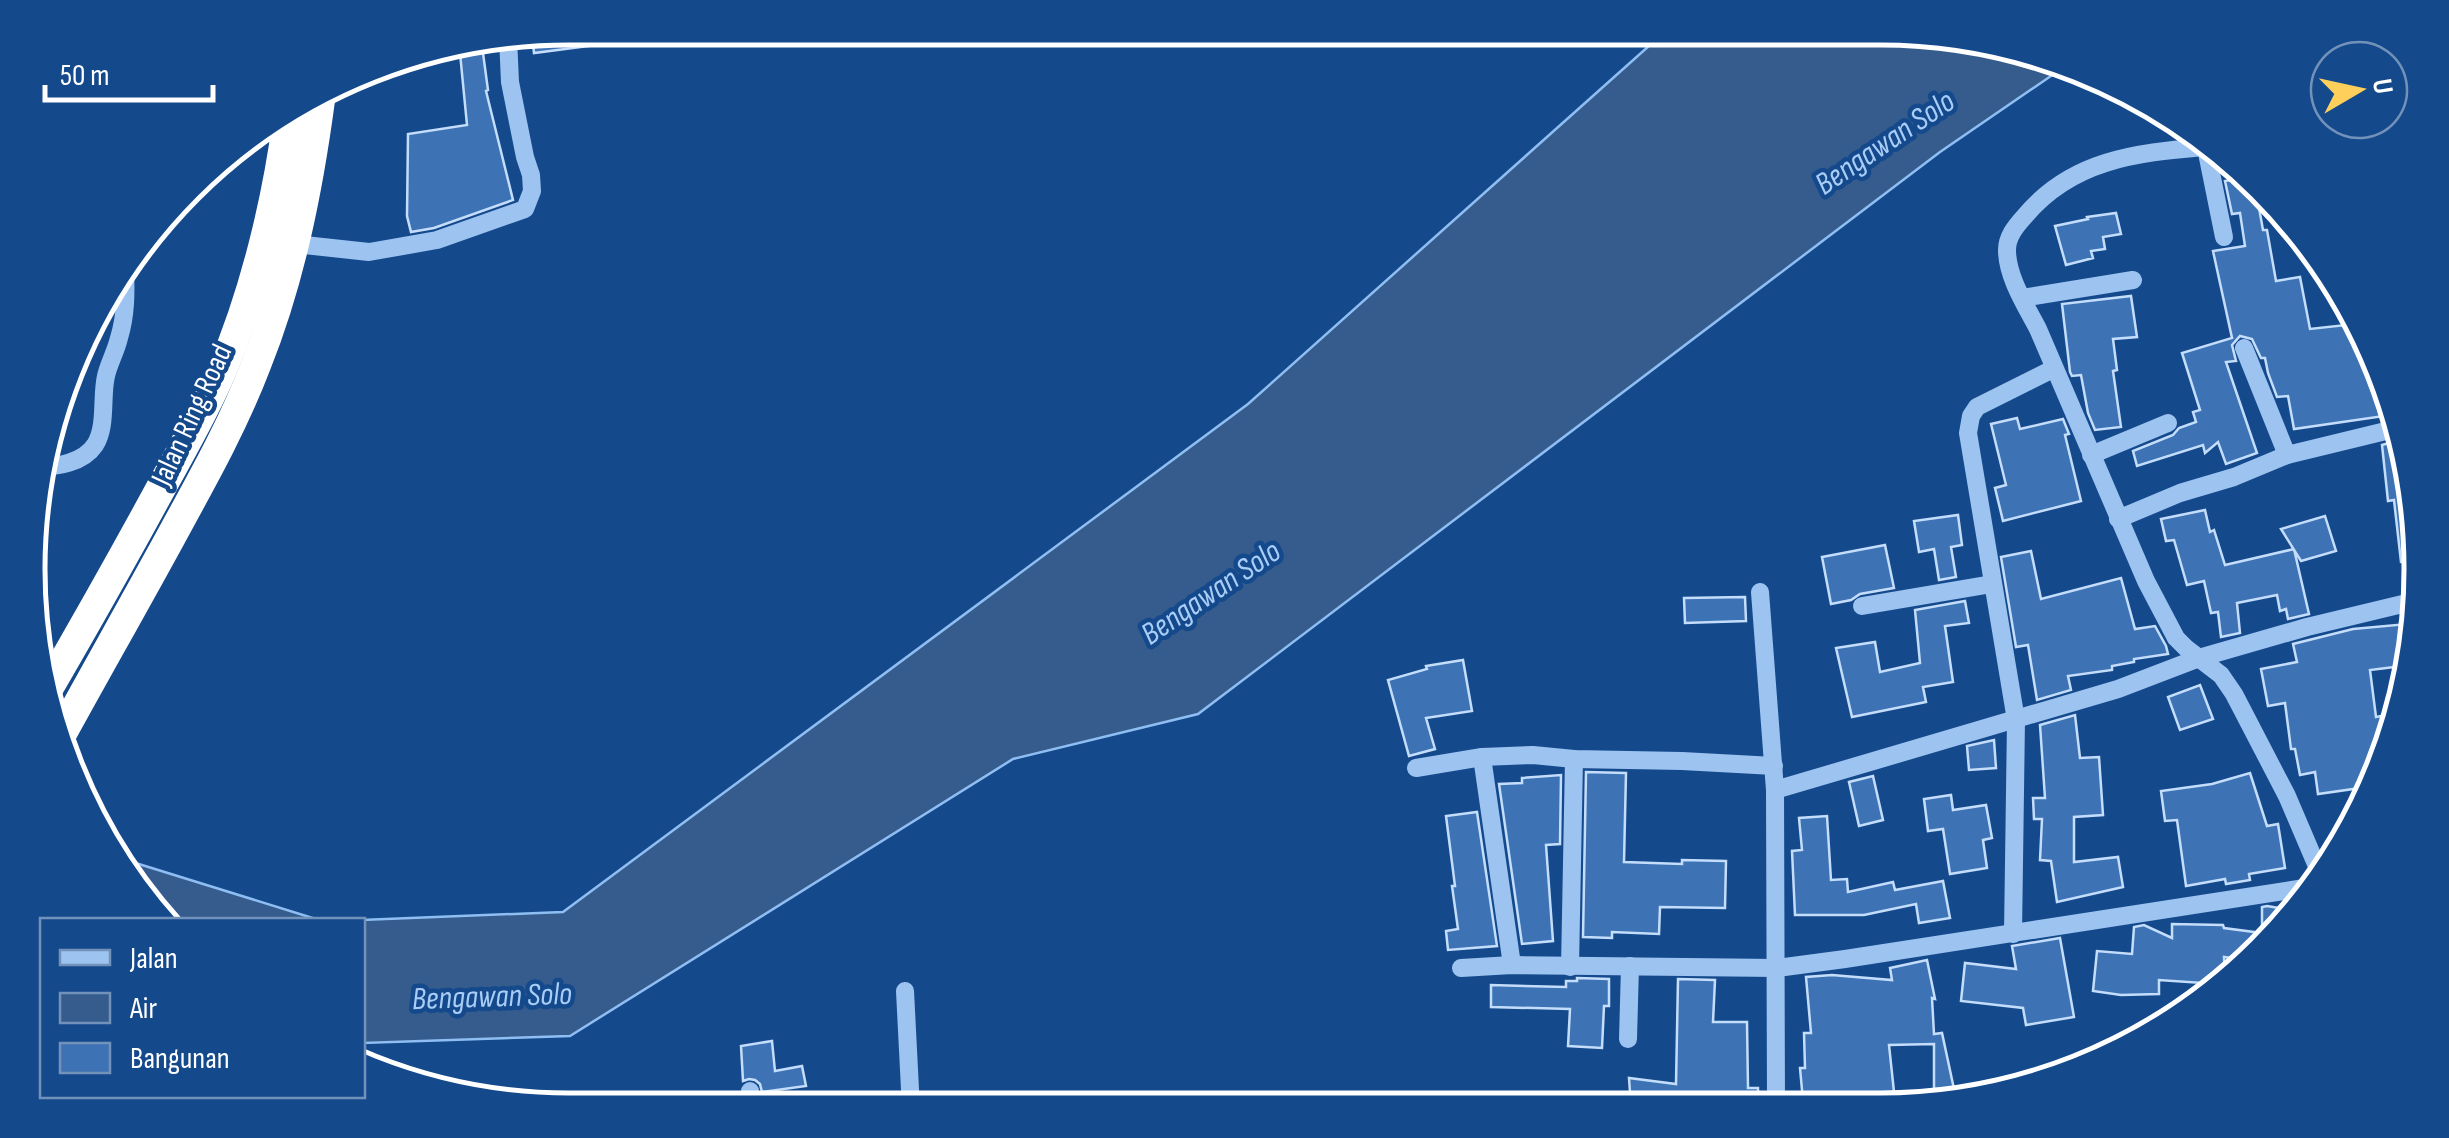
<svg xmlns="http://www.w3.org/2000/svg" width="2449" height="1138" font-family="'Sofia Sans Condensed',sans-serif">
<rect width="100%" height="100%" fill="#14498c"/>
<g fill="#365c8d" stroke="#8fbef3" stroke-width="2.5">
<polygon points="1669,28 1881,28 2067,65 1940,152 1198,714 1013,759 570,1036 363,1043 362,920 361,920 563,912 1248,404"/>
<polygon points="113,856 319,920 166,920"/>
</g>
<g fill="#3d73b5" stroke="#c4ddfb" stroke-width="2.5">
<polygon points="569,28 586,28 589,46 534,53 532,34"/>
<polygon points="460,53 483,53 488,90 486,91 513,200 434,228 411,232 407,216 408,134 467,125"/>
<polygon points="2249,177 2254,180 2263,230 2267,230 2276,281 2300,277 2310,329 2355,324 2380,361 2391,415 2294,429 2288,396 2277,397 2268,373 2265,358 2261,358 2252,339 2240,336 2232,345 2236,361 2226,362 2257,453 2226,464 2218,442 2205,453 2203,445 2137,466 2133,451 2173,435 2179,428 2196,422 2193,412 2200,410 2182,353 2232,338 2213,251 2245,246 2240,213 2232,214 2225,181"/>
<polygon points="2116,213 2121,234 2103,237 2105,249 2091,251 2093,258 2066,265 2055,226 2088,219 2087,217"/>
<polygon points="2131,296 2137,337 2113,339 2117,370 2113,371 2121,427 2095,430 2088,413 2081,375 2072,376 2070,372 2062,304"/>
<polygon points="2017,418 2020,429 2063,419 2069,434 2065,435 2081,501 2003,521 1995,488 2006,485 1991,424"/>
<polygon points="2396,441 2413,527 2420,560 2401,562 2394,500 2388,501 2382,445"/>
<polygon points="2205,510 2210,532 2214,530 2225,565 2294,549 2309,614 2288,619 2286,609 2280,611 2277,595 2237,603 2240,633 2221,637 2218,612 2211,613 2204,581 2187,585 2174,540 2166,541 2161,519"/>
<polygon points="1958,515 1962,545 1951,547 1956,577 1939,580 1934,549 1919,552 1914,521"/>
<polygon points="2325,516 2336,551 2301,561 2281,529"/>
<polygon points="1885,545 1894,588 1860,594 1851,600 1831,604 1822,557"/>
<polygon points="2031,551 2041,599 2121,578 2135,629 2155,626 2166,646 2168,654 2134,659 2134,662 2112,666 2112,670 2068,676 2071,690 2037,700 2028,645 2016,647 2001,557"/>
<polygon points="1745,597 1746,621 1685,623 1684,598"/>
<polygon points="1965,601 1969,623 1945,626 1953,682 1923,687 1926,702 1852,717 1836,648 1875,642 1880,672 1920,663 1915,610"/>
<polygon points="2407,624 2408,634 2402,666 2370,670 2376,717 2381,716 2386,747 2380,776 2374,786 2318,794 2315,772 2300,775 2295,749 2291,749 2285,703 2268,706 2261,669 2297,662 2293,644 2353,629"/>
<polygon points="1463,660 1472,711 1426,718 1435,749 1409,756 1388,680 1427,669 1426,666"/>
<polygon points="2200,685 2213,719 2180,730 2168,697"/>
<polygon points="2075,715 2080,758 2099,757 2103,815 2074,817 2074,862 2118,857 2123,887 2057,902 2051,861 2040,860 2042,819 2034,819 2033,798 2045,798 2040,725"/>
<polygon points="1994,740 1996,768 1969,770 1967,746"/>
<polygon points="1586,772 1626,773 1624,862 1682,864 1682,860 1726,861 1725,908 1660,907 1659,934 1612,932 1612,938 1583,937"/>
<polygon points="2250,773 2267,826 2278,824 2285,868 2249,874 2250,880 2226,884 2225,879 2186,886 2177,820 2165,821 2161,791 2212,784"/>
<polygon points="1561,775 1560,844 1546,845 1553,941 1522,944 1499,784 1522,783 1522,778"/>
<polygon points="1873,776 1883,820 1859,826 1849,782"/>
<polygon points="1951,795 1953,810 1986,805 1992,838 1983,840 1987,868 1950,874 1943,829 1928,831 1924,799"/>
<polygon points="1477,812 1497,946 1448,950 1446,931 1458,929 1452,886 1455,886 1446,816"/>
<polygon points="1827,816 1831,880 1847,879 1848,892 1893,882 1895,890 1943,881 1950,918 1919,923 1916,904 1864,915 1795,915 1792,851 1802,850 1799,818"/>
<polygon points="2267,906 2297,911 2248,960 2224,957 2225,981 2203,983 2159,980 2159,994 2121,995 2093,991 2097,951 2132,954 2134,927 2144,925 2172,938 2172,924 2223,925 2224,928 2262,933 2262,907"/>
<polygon points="2060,938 2074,1017 2026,1025 2023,1008 1961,1001 1965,963 2016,969 2012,946"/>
<polygon points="1927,960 1935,999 1932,998 1934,1034 1942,1033 1954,1089 1934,1089 1934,1044 1889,1045 1894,1092 1803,1101 1800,1068 1805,1068 1804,1033 1811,1033 1806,977 1832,975 1892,980 1890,968"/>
<polygon points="1577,978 1609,979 1609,1006 1604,1006 1602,1048 1568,1046 1570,1009 1491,1007 1491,985 1566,987 1566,981 1577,981"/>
<polygon points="1678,979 1715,980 1713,1022 1747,1022 1748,1088 1758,1088 1758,1106 1631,1107 1629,1078 1676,1084"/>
<polygon points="772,1041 775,1071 802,1066 806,1086 762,1092 760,1084 755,1080 749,1079 743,1081 741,1046"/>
</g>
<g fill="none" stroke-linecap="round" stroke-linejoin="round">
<g stroke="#9dc3f0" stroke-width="18">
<path d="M 2204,147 C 2135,153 2071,160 2024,217 C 2015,227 2007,237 2007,250 C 2007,277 2026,306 2038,329 L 2146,581 L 2176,638 L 2187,649 L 2221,675 L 2234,694 L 2287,796 L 2322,878"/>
<polyline points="2206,148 2224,237"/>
<polyline points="295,244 369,252 437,240 525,209 532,191 531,175 525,157 510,82 508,38"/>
<polyline points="2022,298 2133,280"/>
<polyline points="2244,348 2287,455"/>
<polyline points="2091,455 2168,423"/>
<path d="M 38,466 C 57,467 83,463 95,445 C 107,426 101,397 106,376 C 109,363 116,351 119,338 C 126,315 126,293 125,268"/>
<polyline points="2118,519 2180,493 2234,477 2287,455 2394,429"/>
<polyline points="1760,592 1775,790 1776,1106"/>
<polyline points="1862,606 1992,584"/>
<polyline points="1482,757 1512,965"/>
<polyline points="1416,768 1482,757 1533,755 1574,759 1682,761 1774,766"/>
<polyline points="1775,790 2118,689 2199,658 2307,627 2415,601"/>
<polyline points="2013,934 2016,720 1968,433 1971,416 1977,407 2053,369"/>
<polyline points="1570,967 1574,759"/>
<polyline points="1461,968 1512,965 1777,968 1845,959 2317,886"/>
<polyline points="905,991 911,1109"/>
<polyline points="1628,1039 1630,966"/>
<polyline points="750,1091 750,1110"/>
</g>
<g stroke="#fff" stroke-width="30">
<path d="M 45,694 C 85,625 124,556 162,486 C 183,448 205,410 222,370 C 255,293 277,201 288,118"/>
<path d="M 61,735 C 100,664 140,594 179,522 C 207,471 235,420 256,365 C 290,280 308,190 320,100"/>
</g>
</g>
<g text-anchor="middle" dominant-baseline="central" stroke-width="9" stroke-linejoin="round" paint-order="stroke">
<g font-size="30" fill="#fff" stroke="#14498c">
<text transform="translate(192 415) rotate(-65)">Jalan Ring Road</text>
</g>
<g font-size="32" font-style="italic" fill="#a9cdf7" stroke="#14498c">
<text transform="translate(1885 143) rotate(-34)">Bengawan Solo</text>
<text transform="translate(1211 593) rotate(-34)">Bengawan Solo</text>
<text transform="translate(492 997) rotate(-2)">Bengawan Solo</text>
</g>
</g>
<path d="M0 0H2449V1138H0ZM569 45H1880A524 524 0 0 1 2404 569V569A524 524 0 0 1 1880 1093H569A524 524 0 0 1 45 569V569A524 524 0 0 1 569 45Z" fill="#14498c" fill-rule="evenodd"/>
<path fill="none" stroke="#fff" stroke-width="5" d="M569 45H1880A524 524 0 0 1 2404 569V569A524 524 0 0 1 1880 1093H569A524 524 0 0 1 45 569V569A524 524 0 0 1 569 45Z"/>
<rect x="40" y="918" width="325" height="180" fill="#14498c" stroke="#7292ba" stroke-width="2.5"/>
<rect x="60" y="950" width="50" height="15" fill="#9dc3f0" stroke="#7292ba" stroke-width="2.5"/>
<text x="130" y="968" font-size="30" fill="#ffffff">Jalan</text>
<rect x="60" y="993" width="50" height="30" fill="#365c8d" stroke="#7292ba" stroke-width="2.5"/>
<text x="130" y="1018" font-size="30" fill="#ffffff">Air</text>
<rect x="60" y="1043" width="50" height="30" fill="#3d73b5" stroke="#7292ba" stroke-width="2.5"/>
<text x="130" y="1068" font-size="30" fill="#ffffff">Bangunan</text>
<g transform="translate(2359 90) rotate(81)"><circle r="48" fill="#14498c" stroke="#7292ba" stroke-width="2.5"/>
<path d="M0-8L18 38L0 25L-18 38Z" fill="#ffcf5c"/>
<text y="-15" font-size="28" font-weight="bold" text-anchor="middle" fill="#ffffff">U</text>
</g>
<path d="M45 85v15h168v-15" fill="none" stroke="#ffffff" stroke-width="5"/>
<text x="60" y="85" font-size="30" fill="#ffffff" stroke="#14498c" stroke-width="8" paint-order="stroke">50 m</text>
</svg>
